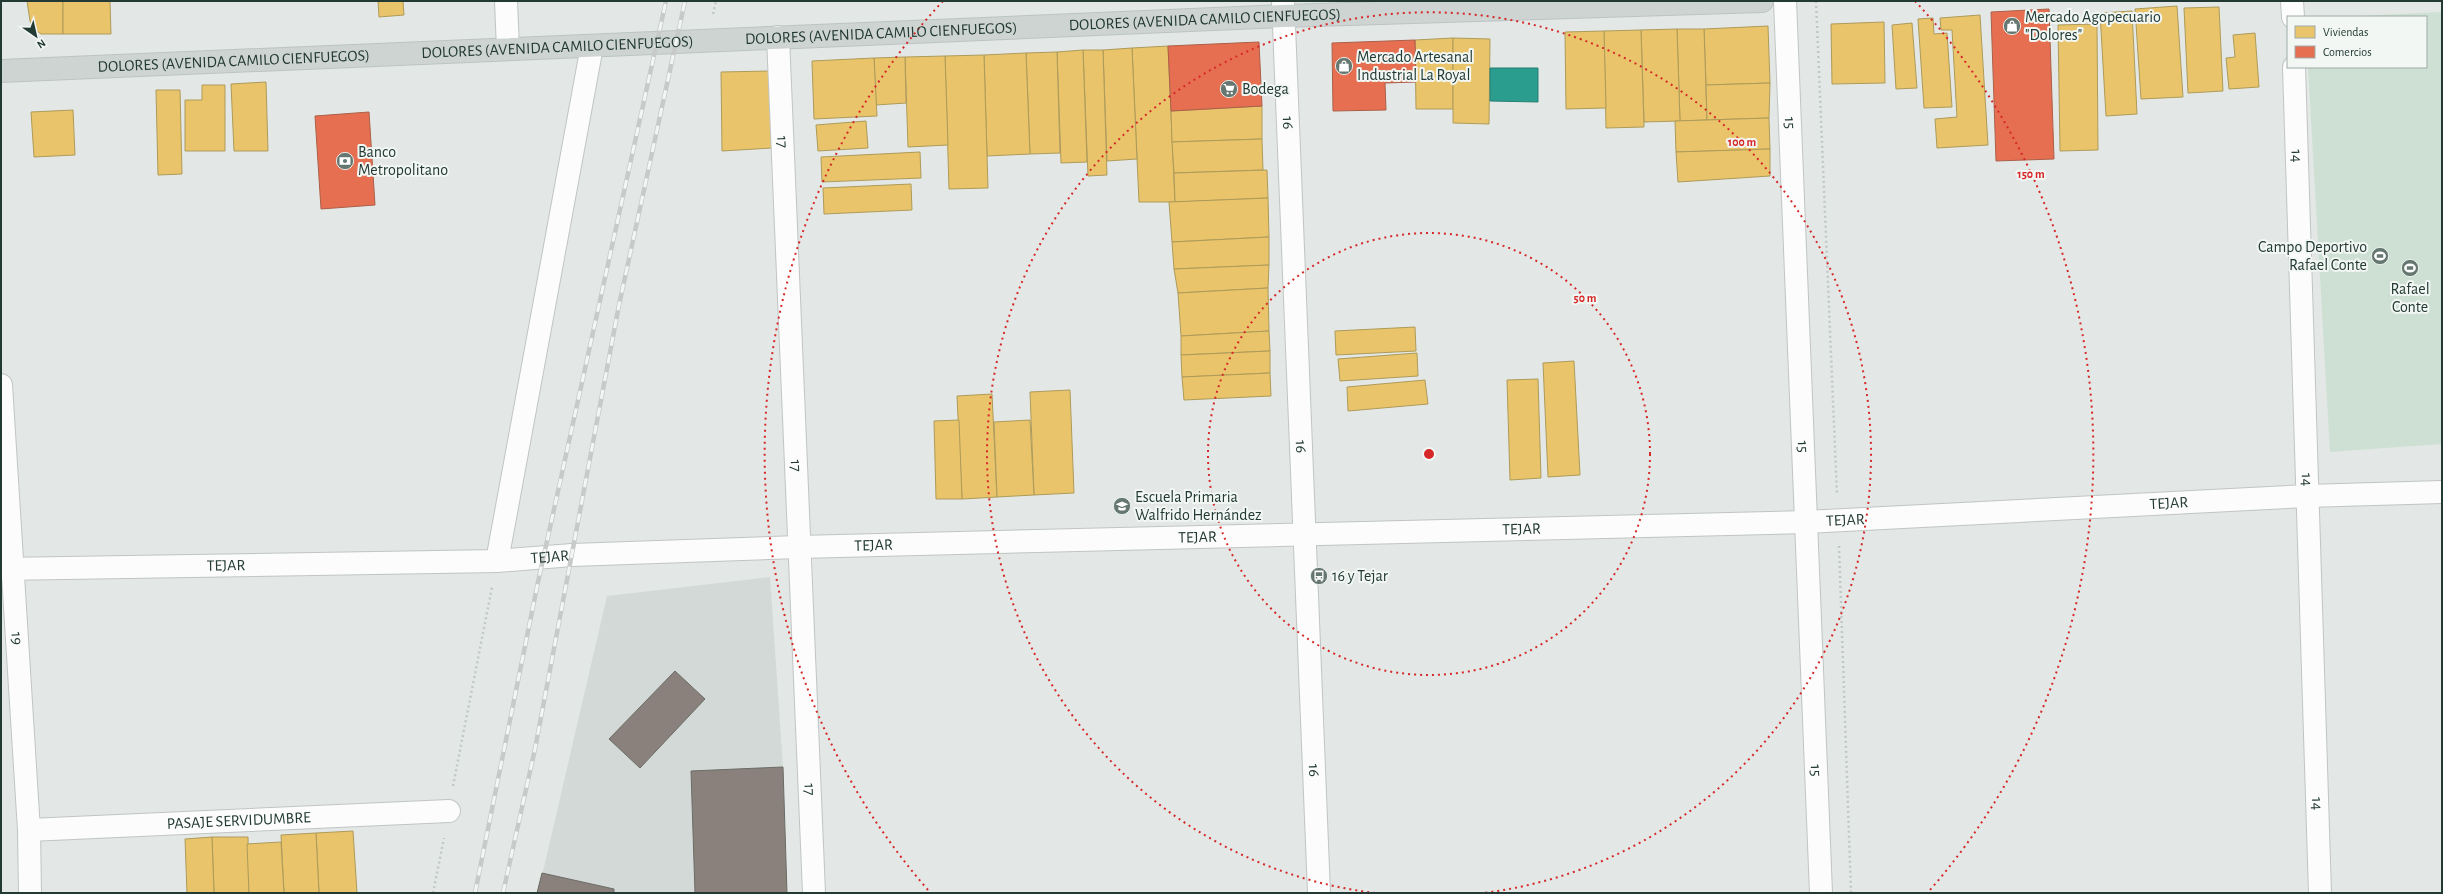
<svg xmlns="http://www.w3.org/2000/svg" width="2443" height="894" font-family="'Alegreya Sans',sans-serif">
<rect width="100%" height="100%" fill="#e3e8e6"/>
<polygon fill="#d2d9d6" points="770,577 783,767 787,893 538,893 607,596"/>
<polygon fill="#cee0d3" points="2442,12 2442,444 2330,452 2308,67 2426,67 2426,17 2338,17"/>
<g fill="#e9c46a" stroke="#ae9b5a">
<polygon points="27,1 63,1 63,34 41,34 33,28 30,21"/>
<polygon points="63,1 110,1 111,34 63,34"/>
<polygon points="378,1 403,1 404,15 379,17"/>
<polygon points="2177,6 2183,97 2141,99 2135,9"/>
<polygon points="2219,7 2223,91 2188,93 2184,8"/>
<polygon points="2132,11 2137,114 2106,116 2100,13"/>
<polygon points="1980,15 1988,145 1937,148 1935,119 1957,117 1952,30 1941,30 1940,18"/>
<polygon points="1933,18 1934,34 1947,33 1952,107 1924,108 1918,19"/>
<polygon points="1884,22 1885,83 1832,84 1831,24"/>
<polygon points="1912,23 1917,88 1896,89 1892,25"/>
<polygon points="2097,24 2098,150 2060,151 2058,25"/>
<polygon points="1768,26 1770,83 1706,85 1704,29"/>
<polygon points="1677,29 1704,29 1707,120 1680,121"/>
<polygon points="1677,29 1680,121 1644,122 1641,30"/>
<polygon points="1641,30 1644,127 1606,128 1604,31"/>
<polygon points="1604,31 1606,108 1566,109 1565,32"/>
<polygon points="2255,33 2259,87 2229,89 2226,58 2235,57 2233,35"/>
<polygon points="1453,38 1453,109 1416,109 1415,40"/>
<polygon points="1453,38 1490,39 1489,124 1453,123"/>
<polygon points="1168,46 1175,202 1139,202 1132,48"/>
<polygon points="1132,48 1137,159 1107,161 1103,50"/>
<polygon points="1083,50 1103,50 1107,175 1088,176"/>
<polygon points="1083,50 1087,162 1061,163 1057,52"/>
<polygon points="1057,52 1060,153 1030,154 1026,53"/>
<polygon points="1026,53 1030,154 987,156 984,55"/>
<polygon points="984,55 988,188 949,189 945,56"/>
<polygon points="945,56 948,145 908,147 905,57"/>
<polygon points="905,57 906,103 876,105 874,58"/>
<polygon points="874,58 877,116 814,119 812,61"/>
<polygon points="770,71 772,148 722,151 721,72"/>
<polygon points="266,82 268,151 234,151 231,84"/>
<polygon points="1770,83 1769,118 1707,120 1706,85"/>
<polygon points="202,85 225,85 225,151 185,151 185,100 202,100"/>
<polygon points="156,90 180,90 182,174 158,175"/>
<polygon points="1262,106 1262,139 1172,142 1171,111"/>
<polygon points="73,110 75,155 34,157 31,112"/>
<polygon points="1769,118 1770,149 1676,152 1675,121"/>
<polygon points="866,121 868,148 818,151 816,125"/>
<polygon points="1262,139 1263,170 1174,173 1172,142"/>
<polygon points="1770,149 1770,176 1678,182 1676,152"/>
<polygon points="920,152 921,178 822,182 821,157"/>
<polygon points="1267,170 1268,198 1175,202 1174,173"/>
<polygon points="911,184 912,210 824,214 823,188"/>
<polygon points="1268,198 1269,237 1172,242 1169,202"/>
<polygon points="1269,237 1269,265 1174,269 1172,242"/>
<polygon points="1269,265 1268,288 1178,293 1174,269"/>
<polygon points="1268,288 1269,331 1181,336 1178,293"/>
<polygon points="1415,327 1416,351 1336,355 1335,331"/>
<polygon points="1269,331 1270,351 1181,355 1181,336"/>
<polygon points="1270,351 1270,373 1182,377 1181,355"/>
<polygon points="1417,353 1418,376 1340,381 1338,359"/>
<polygon points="1574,361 1580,475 1548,477 1543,363"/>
<polygon points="1270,373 1271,396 1184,400 1182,377"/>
<polygon points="1538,379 1541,478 1510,480 1507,380"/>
<polygon points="1425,380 1428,404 1348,411 1347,387"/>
<polygon points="1070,390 1074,493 1034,495 1030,392"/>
<polygon points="992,394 997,497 962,499 957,396"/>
<polygon points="959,420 962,499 936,499 934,421"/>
<polygon points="1030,420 1034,495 997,497 994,422"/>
<polygon points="353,831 357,893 319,893 316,833"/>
<polygon points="316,833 319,893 284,893 281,835"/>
<polygon points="212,837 248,837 249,893 214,893"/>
<polygon points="212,837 214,893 187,893 185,839"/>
<polygon points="281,842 284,893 249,893 247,844"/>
</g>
<g fill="#e76f51" stroke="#ac5f48">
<polygon points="2049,9 2054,159 1996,161 1991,12"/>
<polygon points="1415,40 1416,82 1385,83 1386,110 1333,111 1332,43"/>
<polygon points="1259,42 1262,106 1171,111 1168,46"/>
<polygon points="369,112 375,205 321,209 315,116"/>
</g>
<polygon fill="#2a9d8f" stroke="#287f74" points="1490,68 1538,68 1538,102 1490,101"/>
<g fill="#8a817c" stroke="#6b6c66">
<polygon points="675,671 705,699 640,768 609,739"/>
<polygon points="783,767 787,893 695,893 691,771"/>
<polygon points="542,873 614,889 614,893 537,893"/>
</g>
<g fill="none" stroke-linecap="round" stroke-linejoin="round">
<defs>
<g id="minor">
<polyline points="506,1 508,49"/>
<path id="s1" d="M 1283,1 L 1319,893"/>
<path id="s2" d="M 1785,1 L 1821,893"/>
<polyline points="2292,1 2293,17"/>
<path id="s3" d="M 778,37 L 814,893"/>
<path id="s4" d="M 2294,67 L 2320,893"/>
<path id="s5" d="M 1,385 L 29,830 L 30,893"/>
<polyline points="497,561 592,46"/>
<path id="s6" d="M 1,569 L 497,561 L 572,555 L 799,547 L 1806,522 L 2307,496 L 2442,492"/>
<path id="s7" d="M 29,830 L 449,811"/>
</g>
<g id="major">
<path id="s8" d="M 1,71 L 1284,16 L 1762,1"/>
</g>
</defs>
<use href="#minor" stroke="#c0c5c3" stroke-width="24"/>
<use href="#major" stroke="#bcc4c2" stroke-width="24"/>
<g stroke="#c0c8c5" stroke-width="2.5" stroke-dasharray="2 3" stroke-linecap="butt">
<polyline points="1816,1 1837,495"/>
<polyline points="713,14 716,1"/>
<polyline points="1839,546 1851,893"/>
<polyline points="453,786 492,587"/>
<polyline points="433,893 444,838"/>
</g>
<use href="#minor" stroke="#fbfcfb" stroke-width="22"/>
<use href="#major" stroke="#ced4d2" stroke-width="22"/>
<defs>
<g id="rail">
<polyline points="475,893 538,582 666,1"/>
<polyline points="503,893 535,749 619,305 685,1"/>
</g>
</defs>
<use href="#rail" stroke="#c7cac9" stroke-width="4.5"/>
<use href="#rail" stroke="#f2f7f4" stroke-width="3" stroke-dasharray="9" stroke-linecap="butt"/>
</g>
<g fill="none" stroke="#d62828" stroke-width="2" stroke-dasharray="2 4">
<circle cx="1429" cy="454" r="221"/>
<path d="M1375 893A442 442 0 1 1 1483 893"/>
<path d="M928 890A664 664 0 0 1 943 1M1915 1A664 664 0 0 1 1930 890"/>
</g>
<defs>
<symbol id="shop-disc" viewBox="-11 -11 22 22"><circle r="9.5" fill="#667772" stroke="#f2f7f4"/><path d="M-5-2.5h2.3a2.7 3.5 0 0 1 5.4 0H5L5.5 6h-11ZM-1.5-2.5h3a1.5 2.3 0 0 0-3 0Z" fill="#fff"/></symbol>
<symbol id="supermarket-disc" viewBox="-11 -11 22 22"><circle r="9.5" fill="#667772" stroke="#f2f7f4"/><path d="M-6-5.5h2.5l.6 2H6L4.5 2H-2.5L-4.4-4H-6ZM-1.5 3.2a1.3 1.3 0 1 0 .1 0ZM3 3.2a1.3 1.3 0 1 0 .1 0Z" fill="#fff"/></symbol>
<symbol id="bank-disc" viewBox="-11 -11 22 22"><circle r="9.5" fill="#667772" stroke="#f2f7f4"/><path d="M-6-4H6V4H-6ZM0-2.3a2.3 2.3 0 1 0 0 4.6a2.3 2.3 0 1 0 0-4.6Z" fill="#fff"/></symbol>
<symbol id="stadium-disc" viewBox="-11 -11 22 22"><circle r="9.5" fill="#667772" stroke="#f2f7f4"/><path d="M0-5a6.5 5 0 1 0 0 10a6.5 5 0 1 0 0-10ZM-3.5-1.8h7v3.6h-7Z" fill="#fff"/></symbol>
<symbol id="school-disc" viewBox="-11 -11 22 22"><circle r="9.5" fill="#667772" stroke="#f2f7f4"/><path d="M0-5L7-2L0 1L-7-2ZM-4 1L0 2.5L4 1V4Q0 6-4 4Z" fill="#fff"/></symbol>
<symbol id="bus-disc" viewBox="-11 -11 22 22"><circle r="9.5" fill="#667772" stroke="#f2f7f4"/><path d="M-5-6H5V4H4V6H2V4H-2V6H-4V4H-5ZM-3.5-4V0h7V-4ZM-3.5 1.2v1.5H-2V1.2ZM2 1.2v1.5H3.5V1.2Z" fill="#fff"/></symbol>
</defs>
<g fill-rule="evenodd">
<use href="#shop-disc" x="2002" y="16" width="20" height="20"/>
<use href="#shop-disc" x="1334" y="56" width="20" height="20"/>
<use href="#supermarket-disc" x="1219" y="79" width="20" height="20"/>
<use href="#bank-disc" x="335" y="151" width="20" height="20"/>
<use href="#stadium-disc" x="2370" y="246" width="20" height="20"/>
<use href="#stadium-disc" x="2400" y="258" width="20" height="20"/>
<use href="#school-disc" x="1112" y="496" width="20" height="20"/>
<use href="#bus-disc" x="1309" y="566" width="20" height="20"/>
</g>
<g text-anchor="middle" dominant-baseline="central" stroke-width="4" stroke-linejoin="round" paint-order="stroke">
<g font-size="16" fill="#233a34" stroke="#f2f7f4" text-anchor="start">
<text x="2025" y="17">Mercado Agopecuario<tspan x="2025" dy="18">"Dolores"</tspan></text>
<text x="1357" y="57">Mercado Artesanal<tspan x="1357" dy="18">Industrial La Royal</tspan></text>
<text x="1242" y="89">Bodega</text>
<text x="358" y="152">Banco<tspan x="358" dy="18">Metropolitano</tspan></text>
<text x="2367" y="247" text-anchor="end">Campo Deportivo<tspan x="2367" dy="18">Rafael Conte</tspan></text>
<text x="2410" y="289" text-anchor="middle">Rafael<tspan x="2410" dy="18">Conte</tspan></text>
<text x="1135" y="497">Escuela Primaria<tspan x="1135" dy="18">Walfrido Hernández</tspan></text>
<text x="1332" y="576">16 y Tejar</text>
</g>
<g font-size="16" fill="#233a34" stroke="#f2f7f4">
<text stroke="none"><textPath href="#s8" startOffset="1205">DOLORES (AVENIDA CAMILO CIENFUEGOS)</textPath></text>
<text stroke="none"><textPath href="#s8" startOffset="881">DOLORES (AVENIDA CAMILO CIENFUEGOS)</textPath></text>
<text stroke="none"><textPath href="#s8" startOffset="557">DOLORES (AVENIDA CAMILO CIENFUEGOS)</textPath></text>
<text stroke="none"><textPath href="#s8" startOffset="233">DOLORES (AVENIDA CAMILO CIENFUEGOS)</textPath></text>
<text stroke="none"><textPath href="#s1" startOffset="122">16</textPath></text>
<text stroke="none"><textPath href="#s2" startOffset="122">15</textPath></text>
<text stroke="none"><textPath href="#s3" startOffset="105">17</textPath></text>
<text stroke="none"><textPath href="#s4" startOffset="89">14</textPath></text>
<text stroke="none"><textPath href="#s1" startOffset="446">16</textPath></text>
<text stroke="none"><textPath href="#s2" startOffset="446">15</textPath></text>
<text stroke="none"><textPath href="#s3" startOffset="429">17</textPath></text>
<text stroke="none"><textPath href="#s4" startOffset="413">14</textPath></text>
<text stroke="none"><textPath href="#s6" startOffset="2169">TEJAR</textPath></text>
<text stroke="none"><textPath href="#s6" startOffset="1845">TEJAR</textPath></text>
<text stroke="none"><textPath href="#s6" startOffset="1521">TEJAR</textPath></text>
<text stroke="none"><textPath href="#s6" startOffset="1197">TEJAR</textPath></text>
<text stroke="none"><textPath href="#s6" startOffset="873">TEJAR</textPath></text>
<text stroke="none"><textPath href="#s6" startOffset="549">TEJAR</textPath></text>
<text stroke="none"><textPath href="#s6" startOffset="225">TEJAR</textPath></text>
<text stroke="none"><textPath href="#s5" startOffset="254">19</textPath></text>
<text stroke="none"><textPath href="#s1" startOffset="770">16</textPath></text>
<text stroke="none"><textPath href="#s2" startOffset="770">15</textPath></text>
<text stroke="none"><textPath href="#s3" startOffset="753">17</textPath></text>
<text stroke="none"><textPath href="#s4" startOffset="737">14</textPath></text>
<text stroke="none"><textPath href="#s7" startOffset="210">PASAJE SERVIDUMBRE</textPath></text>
</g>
</g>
<circle cx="1429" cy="454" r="6" fill="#d62828" stroke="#f2f7f4" stroke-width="2"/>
<g font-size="12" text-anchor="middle" font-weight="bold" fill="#d62828" stroke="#f2f7f4" stroke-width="4" stroke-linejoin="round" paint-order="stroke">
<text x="1742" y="146">100 m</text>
<text x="2031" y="178">150 m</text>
<text x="1585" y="302">50 m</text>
</g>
<rect width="2443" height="894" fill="none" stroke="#233a34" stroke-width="4"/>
<rect x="2287" y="16" width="140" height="52" fill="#f2f7f4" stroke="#9faba7"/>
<rect x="2295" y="26" width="20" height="12" fill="#e9c46a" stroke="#9faba7"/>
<text x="2323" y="36" font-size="12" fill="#233a34">Viviendas</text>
<rect x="2295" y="46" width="20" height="12" fill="#e76f51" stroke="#9faba7"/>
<text x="2323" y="56" font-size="12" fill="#233a34">Comercios</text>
<g transform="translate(36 36) rotate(146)" stroke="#f2f7f4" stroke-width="3" paint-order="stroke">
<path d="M0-3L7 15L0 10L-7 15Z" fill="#233a34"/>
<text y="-6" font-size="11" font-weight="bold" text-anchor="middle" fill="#233a34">N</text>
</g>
</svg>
